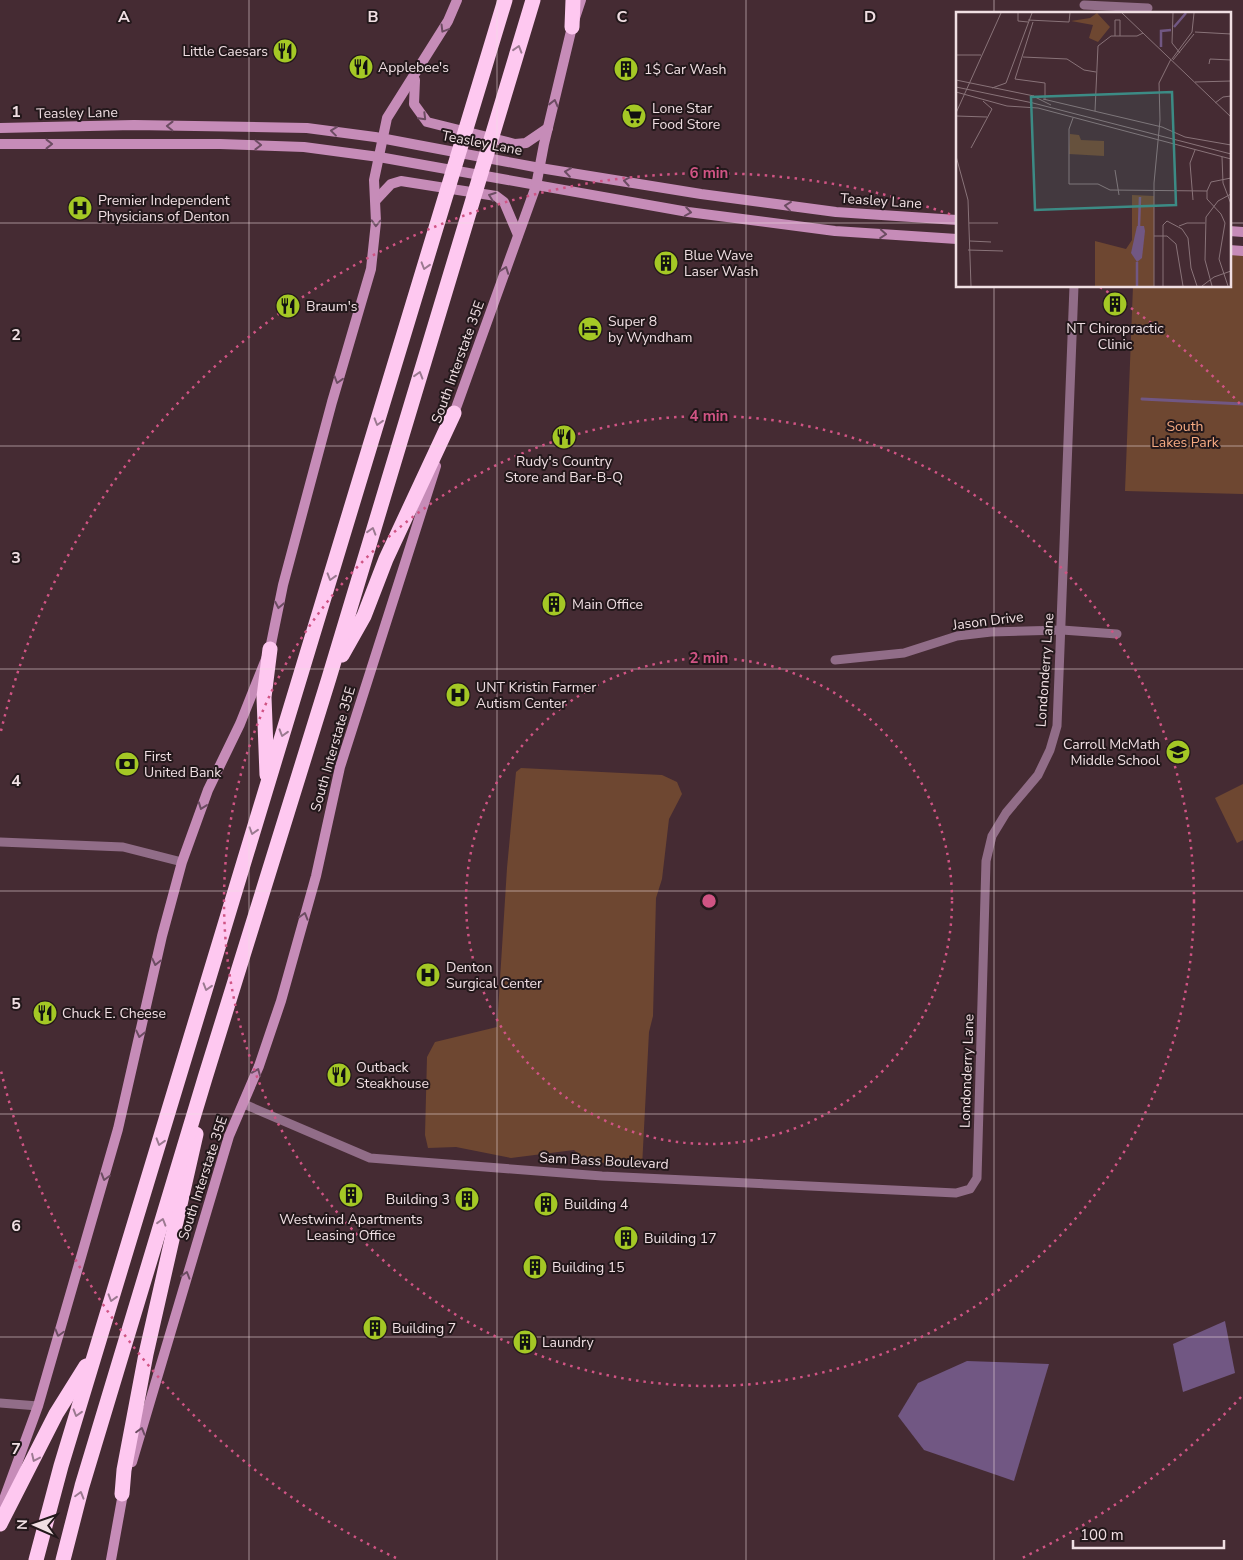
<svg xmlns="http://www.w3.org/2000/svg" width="1243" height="1560" font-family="'Nunito Sans',sans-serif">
<rect width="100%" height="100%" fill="#452b33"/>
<g fill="#6e4731">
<polygon points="1229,251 1243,251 1243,494 1125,491 1133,286 1229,286"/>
<polygon points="521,768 662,775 677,782 682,794 669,819 662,879 656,898 653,1016 649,1032 642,1167 586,1161 574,1150 511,1158 456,1147 428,1148 425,1135 427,1057 435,1042 497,1027 507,868 516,772"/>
<polygon points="1243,784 1243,840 1237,843 1215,798"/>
</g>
<g fill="#715783">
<polygon points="1225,1321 1235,1373 1183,1392 1173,1344"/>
<polygon points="967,1361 1049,1364 1014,1481 924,1450 898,1416 918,1383"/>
</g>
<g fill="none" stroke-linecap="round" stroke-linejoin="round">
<polyline stroke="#715783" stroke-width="3" points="1142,399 1243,404"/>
<g stroke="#916d88" stroke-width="9">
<polyline points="1084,5 1148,8"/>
<polyline points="835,660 904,653 957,636 991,632 1062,630 1117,634"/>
<polyline points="0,842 123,847 182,862"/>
<polyline points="244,1104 370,1158 602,1176 956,1193 970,1189 977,1178 986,861 992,836 1006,813 1038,775 1050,750 1057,726 1074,286"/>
<polyline points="0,1403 38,1406"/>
</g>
<g stroke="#c68cb8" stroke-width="10">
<polyline points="415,80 414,104 427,122 515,144 526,143 548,128"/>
<polyline points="0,128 134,125 307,128 375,137 540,168 701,194 836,212 957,220"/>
<polyline points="0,144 220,144 304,147 379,157 688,212 835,231 957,239"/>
<polyline points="376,200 391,184 401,181 496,196 504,202 518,235"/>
<polyline points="1229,231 1243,232"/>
<polyline points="1229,250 1243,251"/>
<polyline points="452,419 536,186 544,144 572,27 581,0"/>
<polyline points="132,1462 229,1136 259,1066 281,1001 316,876 340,767 436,466"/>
<polyline points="0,1510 38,1406 118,1129 162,936 182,862 208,790 240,724 270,649 283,585 332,402 371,269 376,222 374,180 387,118 448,21 457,0"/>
<polyline points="111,1560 124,1488"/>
</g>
<g stroke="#fec8f0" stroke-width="15">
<polyline points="572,27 573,0"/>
<polyline points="342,655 364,616 386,559 454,413"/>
<polyline points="267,775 264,697 270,649"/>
<polyline points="122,1494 124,1470 146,1354 196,1134"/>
<polyline points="0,1524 56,1414 86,1366"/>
<polyline points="36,1560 61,1466 505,0"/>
<polyline points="63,1560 82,1486 205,1078 329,678 533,0"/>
</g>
</g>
<defs><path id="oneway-chevron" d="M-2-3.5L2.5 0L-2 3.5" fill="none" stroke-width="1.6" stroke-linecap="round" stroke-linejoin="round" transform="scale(1.25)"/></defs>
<g stroke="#6c4c62">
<use href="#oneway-chevron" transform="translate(444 29) rotate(121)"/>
<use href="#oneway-chevron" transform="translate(554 103) rotate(-76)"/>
<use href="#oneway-chevron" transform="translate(423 117) rotate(45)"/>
<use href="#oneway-chevron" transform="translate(170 126) rotate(-179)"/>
<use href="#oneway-chevron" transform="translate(334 131) rotate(-173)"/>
<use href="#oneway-chevron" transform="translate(49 144)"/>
<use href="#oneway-chevron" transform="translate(258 145) rotate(1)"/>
<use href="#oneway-chevron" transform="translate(568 172) rotate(-172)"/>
<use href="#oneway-chevron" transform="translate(627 181) rotate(-170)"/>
<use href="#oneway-chevron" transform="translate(492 196) rotate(-160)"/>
<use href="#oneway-chevron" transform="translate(788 206) rotate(-173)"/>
<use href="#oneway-chevron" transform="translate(688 212) rotate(9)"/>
<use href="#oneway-chevron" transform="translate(376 223) rotate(92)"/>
<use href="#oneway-chevron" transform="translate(883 234) rotate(4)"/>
<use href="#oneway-chevron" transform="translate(505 270) rotate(-70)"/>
<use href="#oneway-chevron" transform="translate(338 380) rotate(107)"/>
<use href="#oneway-chevron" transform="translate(279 605) rotate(101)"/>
<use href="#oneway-chevron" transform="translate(202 806) rotate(110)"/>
<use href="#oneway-chevron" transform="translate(304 916) rotate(-74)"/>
<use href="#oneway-chevron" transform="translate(156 962) rotate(103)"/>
<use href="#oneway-chevron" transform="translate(140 1034) rotate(103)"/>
<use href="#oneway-chevron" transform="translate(257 1072) rotate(-68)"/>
<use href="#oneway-chevron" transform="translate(105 1177) rotate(106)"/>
<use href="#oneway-chevron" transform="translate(186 1275) rotate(-73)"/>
<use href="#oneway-chevron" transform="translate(59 1333) rotate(106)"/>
<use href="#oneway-chevron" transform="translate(141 1431) rotate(-74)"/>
</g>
<g stroke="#9b7990">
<use href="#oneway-chevron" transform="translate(518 49) rotate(-73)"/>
<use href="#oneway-chevron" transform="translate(425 266) rotate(107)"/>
<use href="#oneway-chevron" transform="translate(419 375) rotate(-73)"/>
<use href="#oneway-chevron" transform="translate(378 422) rotate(107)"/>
<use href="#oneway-chevron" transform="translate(372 531) rotate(-73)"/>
<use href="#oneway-chevron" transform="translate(331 577) rotate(107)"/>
<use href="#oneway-chevron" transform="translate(283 733) rotate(107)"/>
<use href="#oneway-chevron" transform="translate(253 831) rotate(107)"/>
<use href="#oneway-chevron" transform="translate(207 987) rotate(107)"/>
<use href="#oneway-chevron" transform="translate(160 1142) rotate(107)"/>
<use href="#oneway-chevron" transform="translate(162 1222) rotate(-73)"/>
<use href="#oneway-chevron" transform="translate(112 1298) rotate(107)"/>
<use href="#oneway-chevron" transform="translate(77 1413) rotate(107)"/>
<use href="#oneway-chevron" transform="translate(35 1458) rotate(115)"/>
<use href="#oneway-chevron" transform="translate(80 1495) rotate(-74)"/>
</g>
<path fill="none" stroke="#f0dfe3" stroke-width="1" stroke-opacity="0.55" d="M 249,0 L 249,1560M 497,0 L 497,1560M 746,0 L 746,1560M 994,0 L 994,14M 0,223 L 957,223M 1229,223 L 1243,223M 994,286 L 994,1560M 0,446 L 1243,446M 0,669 L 1243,669M 0,891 L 1243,891M 0,1114 L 1243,1114M 0,1337 L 1243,1337"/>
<g fill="none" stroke="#d05484" stroke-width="2.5" stroke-dasharray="2.5 5">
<circle cx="709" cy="901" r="243"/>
<circle cx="709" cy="901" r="485"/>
<path d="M1241 1397A728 728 0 0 1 1022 1558M396 1558A728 728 0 0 1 1 1071M1 731A728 728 0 0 1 952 215M1100 287A728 728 0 0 1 1241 405"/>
</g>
<defs>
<symbol id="restaurant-disc" viewBox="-11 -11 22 22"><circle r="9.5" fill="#a4c825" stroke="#23181b"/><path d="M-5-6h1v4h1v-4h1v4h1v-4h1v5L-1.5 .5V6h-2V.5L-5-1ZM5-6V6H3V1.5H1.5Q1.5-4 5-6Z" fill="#111"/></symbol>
<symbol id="building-disc" viewBox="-11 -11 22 22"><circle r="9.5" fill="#a4c825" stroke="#23181b"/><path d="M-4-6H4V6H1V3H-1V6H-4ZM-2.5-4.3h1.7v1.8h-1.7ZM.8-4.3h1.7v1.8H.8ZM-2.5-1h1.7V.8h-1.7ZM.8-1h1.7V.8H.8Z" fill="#111"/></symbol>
<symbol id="supermarket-disc" viewBox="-11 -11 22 22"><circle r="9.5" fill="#a4c825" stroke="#23181b"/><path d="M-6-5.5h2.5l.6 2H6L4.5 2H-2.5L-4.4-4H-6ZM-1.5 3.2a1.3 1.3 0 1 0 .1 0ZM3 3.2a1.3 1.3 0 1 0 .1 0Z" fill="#111"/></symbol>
<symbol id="hospital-disc" viewBox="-11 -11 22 22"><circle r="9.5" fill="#a4c825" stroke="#23181b"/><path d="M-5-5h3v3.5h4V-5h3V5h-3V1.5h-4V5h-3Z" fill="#111"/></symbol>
<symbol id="hotel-disc" viewBox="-11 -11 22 22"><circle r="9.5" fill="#a4c825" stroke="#23181b"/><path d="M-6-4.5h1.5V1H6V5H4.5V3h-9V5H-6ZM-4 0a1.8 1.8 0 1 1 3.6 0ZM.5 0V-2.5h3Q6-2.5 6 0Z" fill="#111"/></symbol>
<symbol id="school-disc" viewBox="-11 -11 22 22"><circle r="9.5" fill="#a4c825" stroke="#23181b"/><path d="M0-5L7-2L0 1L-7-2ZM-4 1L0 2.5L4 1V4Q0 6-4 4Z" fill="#111"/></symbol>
<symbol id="bank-disc" viewBox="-11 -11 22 22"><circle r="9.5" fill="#a4c825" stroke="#23181b"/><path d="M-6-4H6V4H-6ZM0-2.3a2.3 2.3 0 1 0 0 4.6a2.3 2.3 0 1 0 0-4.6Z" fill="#111"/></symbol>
</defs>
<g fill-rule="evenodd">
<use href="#restaurant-disc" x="271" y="37" width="28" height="28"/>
<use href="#restaurant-disc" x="347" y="53" width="28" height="28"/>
<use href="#building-disc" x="612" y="55" width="28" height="28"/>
<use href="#supermarket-disc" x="620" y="102" width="28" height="28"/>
<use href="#hospital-disc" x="66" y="194" width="28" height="28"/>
<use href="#building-disc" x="652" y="249" width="28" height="28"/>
<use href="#building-disc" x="1101" y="290" width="28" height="28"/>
<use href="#restaurant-disc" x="274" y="292" width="28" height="28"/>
<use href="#hotel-disc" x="576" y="315" width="28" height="28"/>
<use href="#restaurant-disc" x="550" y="423" width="28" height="28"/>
<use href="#building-disc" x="540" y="590" width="28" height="28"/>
<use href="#hospital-disc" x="444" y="681" width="28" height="28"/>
<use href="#school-disc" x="1164" y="738" width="28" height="28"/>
<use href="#bank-disc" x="113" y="750" width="28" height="28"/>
<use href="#hospital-disc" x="414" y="961" width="28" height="28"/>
<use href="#restaurant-disc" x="31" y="999" width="28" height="28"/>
<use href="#restaurant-disc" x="325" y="1061" width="28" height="28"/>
<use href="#building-disc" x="337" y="1181" width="28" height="28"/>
<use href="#building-disc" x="453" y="1185" width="28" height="28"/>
<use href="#building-disc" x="532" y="1190" width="28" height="28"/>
<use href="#building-disc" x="612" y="1224" width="28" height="28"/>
<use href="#building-disc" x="521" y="1253" width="28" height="28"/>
<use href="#building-disc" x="361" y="1314" width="28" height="28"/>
<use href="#building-disc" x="511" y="1328" width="28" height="28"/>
</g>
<g text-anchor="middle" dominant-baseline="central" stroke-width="4" stroke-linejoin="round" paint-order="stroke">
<g font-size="14" fill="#f0dfe3" stroke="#23181b" text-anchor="start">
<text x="268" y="51" text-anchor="end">Little Caesars</text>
<text x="378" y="67">Applebee's</text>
<text x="644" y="69">1$ Car Wash</text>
<text x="652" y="108">Lone Star<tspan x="652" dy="16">Food Store</tspan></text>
<text x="98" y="200">Premier Independent<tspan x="98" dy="16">Physicians of Denton</tspan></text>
<text x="684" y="255">Blue Wave<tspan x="684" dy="16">Laser Wash</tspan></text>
<text x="306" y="306">Braum's</text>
<text x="608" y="321">Super 8<tspan x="608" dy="16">by Wyndham</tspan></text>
<text x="1115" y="328" text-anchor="middle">NT Chiropractic<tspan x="1115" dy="16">Clinic</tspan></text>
<text x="564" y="461" text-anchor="middle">Rudy's Country<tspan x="564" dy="16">Store and Bar-B-Q</tspan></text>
<text x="572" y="604">Main Office</text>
<text x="476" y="687">UNT Kristin Farmer<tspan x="476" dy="16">Autism Center</tspan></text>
<text x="1160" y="744" text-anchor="end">Carroll McMath<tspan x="1160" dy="16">Middle School</tspan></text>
<text x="144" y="756">First<tspan x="144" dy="16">United Bank</tspan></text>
<text x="446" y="967">Denton<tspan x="446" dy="16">Surgical Center</tspan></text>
<text x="62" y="1013">Chuck E. Cheese</text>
<text x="356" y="1067">Outback<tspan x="356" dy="16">Steakhouse</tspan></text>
<text x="450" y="1199" text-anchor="end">Building 3</text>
<text x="564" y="1204">Building 4</text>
<text x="351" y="1219" text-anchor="middle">Westwind Apartments<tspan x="351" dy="16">Leasing Office</tspan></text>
<text x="644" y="1238">Building 17</text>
<text x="552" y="1267">Building 15</text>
<text x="392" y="1328">Building 7</text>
<text x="542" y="1342">Laundry</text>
</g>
<g font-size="14" fill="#f0dfe3" stroke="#23181b">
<text transform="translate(77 113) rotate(-1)">Teasley Lane</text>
<text transform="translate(482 143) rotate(11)">Teasley Lane</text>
<text transform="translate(881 201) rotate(4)">Teasley Lane</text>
<text transform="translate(458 362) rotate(-70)">South Interstate 35E</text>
<text transform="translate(988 621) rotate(-7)">Jason Drive</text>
<text transform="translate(1045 670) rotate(-86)">Londonderry Lane</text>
<text transform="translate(333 749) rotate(-74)">South Interstate 35E</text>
<text transform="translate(967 1071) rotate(-88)">Londonderry Lane</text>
<text transform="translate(604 1161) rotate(3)">Sam Bass Boulevard</text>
<text transform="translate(203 1178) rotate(-72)">South Interstate 35E</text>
</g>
<g font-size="14" fill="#f5aa82" stroke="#23181b">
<text x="1185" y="426">South<tspan x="1185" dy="16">Lakes Park</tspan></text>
</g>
</g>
<g transform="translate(956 12)">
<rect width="275" height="275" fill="#452b33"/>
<path d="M 141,1 L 154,15 L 142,30 L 133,26 L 137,13 L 115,9 L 134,6 ZM 114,122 L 123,123 L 125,128 L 148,129 L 148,144 L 113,142 ZM 176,183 L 198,184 L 198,274 L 139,274 L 139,229 L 170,237 L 176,228 Z" fill="#6e4731"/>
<path d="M 181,214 L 188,214 L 189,219 L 186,246 L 181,250 L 175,241 Z" fill="#715783"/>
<path fill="none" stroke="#715783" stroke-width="2.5" d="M 218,15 L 230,1M 205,35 L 205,19 L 215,18M 183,214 L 184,185M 181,274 L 181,250"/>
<path fill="none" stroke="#897379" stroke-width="1" d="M 62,1 L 62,9 L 72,10M 166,1 L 275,105M 217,1 L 216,31 L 224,41M 72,8 L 113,10 L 114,1M 77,10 L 59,67 L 89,71 L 89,88M 236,20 L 238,1M 239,20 L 275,22M 159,24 L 159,8 L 164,8 L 164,24M 0,43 L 25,43M 67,45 L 111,47 L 128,58 L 140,60M 216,47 L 236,20M 217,48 L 238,22M 253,52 L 254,47 L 275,48M 0,68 L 78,84M 239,70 L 275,69M 0,75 L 77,91 L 275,142M 36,76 L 50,71 L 76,1M 0,80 L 51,94 L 82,96 L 275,147M 77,84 L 95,93M 87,87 L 206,115 L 229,125 L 275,133M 259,91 L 267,85 L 275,84M 139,99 L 142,34 L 155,24 L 181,24 L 187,21M 0,101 L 45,1M 0,104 L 31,105M 117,106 L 113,117 L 113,172 L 142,172 L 154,178 L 251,179M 15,136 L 36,97 L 27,89M 0,144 L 12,188 L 15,274M 266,145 L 267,171 L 275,192M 159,158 L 163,183M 237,188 L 234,151 L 239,138M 13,211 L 42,211M 223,214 L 231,211 L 249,211M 198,224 L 211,224 L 220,232 L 227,274M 14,229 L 35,230M 12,238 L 47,239M 198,274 L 198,171 L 204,108 L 203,71 L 215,47M 207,274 L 207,213 L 211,209 L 226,217 L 232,226 L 235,256 L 241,274M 246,274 L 258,265 L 275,259M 256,274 L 249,248 L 250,205 L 262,189 L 275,182M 272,274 L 263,247 L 269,211 L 265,202 L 251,187 L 251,179 L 255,170 L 275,166"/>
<path fill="#3c8b85" fill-opacity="0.15" stroke="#3c8b85" stroke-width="2.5" d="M 216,80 L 220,193 L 79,198 L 75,85 Z"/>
<rect width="275" height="275" fill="none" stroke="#f0dfe3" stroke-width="2.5"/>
</g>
<g font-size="16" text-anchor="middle" font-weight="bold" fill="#f0dfe3" stroke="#23181b" stroke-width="4" stroke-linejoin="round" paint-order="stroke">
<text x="124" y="22">A</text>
<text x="373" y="22">B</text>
<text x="622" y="22">C</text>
<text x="870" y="22">D</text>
<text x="16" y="117">1</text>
<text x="16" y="340">2</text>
<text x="16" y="563">3</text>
<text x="16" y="786">4</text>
<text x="16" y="1009">5</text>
<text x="16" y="1231">6</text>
<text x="16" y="1454">7</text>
</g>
<circle cx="709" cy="901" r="8" fill="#d05484" stroke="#23181b" stroke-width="2.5"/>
<g font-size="15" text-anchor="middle" font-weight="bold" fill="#d05484" stroke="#23181b" stroke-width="4" stroke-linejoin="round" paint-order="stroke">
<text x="709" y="178">6 min</text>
<text x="709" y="421">4 min</text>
<text x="709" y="663">2 min</text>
</g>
<g transform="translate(35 1525) rotate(272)" stroke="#23181b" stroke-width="4" paint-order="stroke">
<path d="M0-4L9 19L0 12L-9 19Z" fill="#f0dfe3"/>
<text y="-8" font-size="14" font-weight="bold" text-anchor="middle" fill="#f0dfe3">N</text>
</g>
<path d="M1073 1540v8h151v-8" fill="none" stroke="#f0dfe3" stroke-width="2.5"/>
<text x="1080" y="1540" font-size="15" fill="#f0dfe3" stroke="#23181b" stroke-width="4" paint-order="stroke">100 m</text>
</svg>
